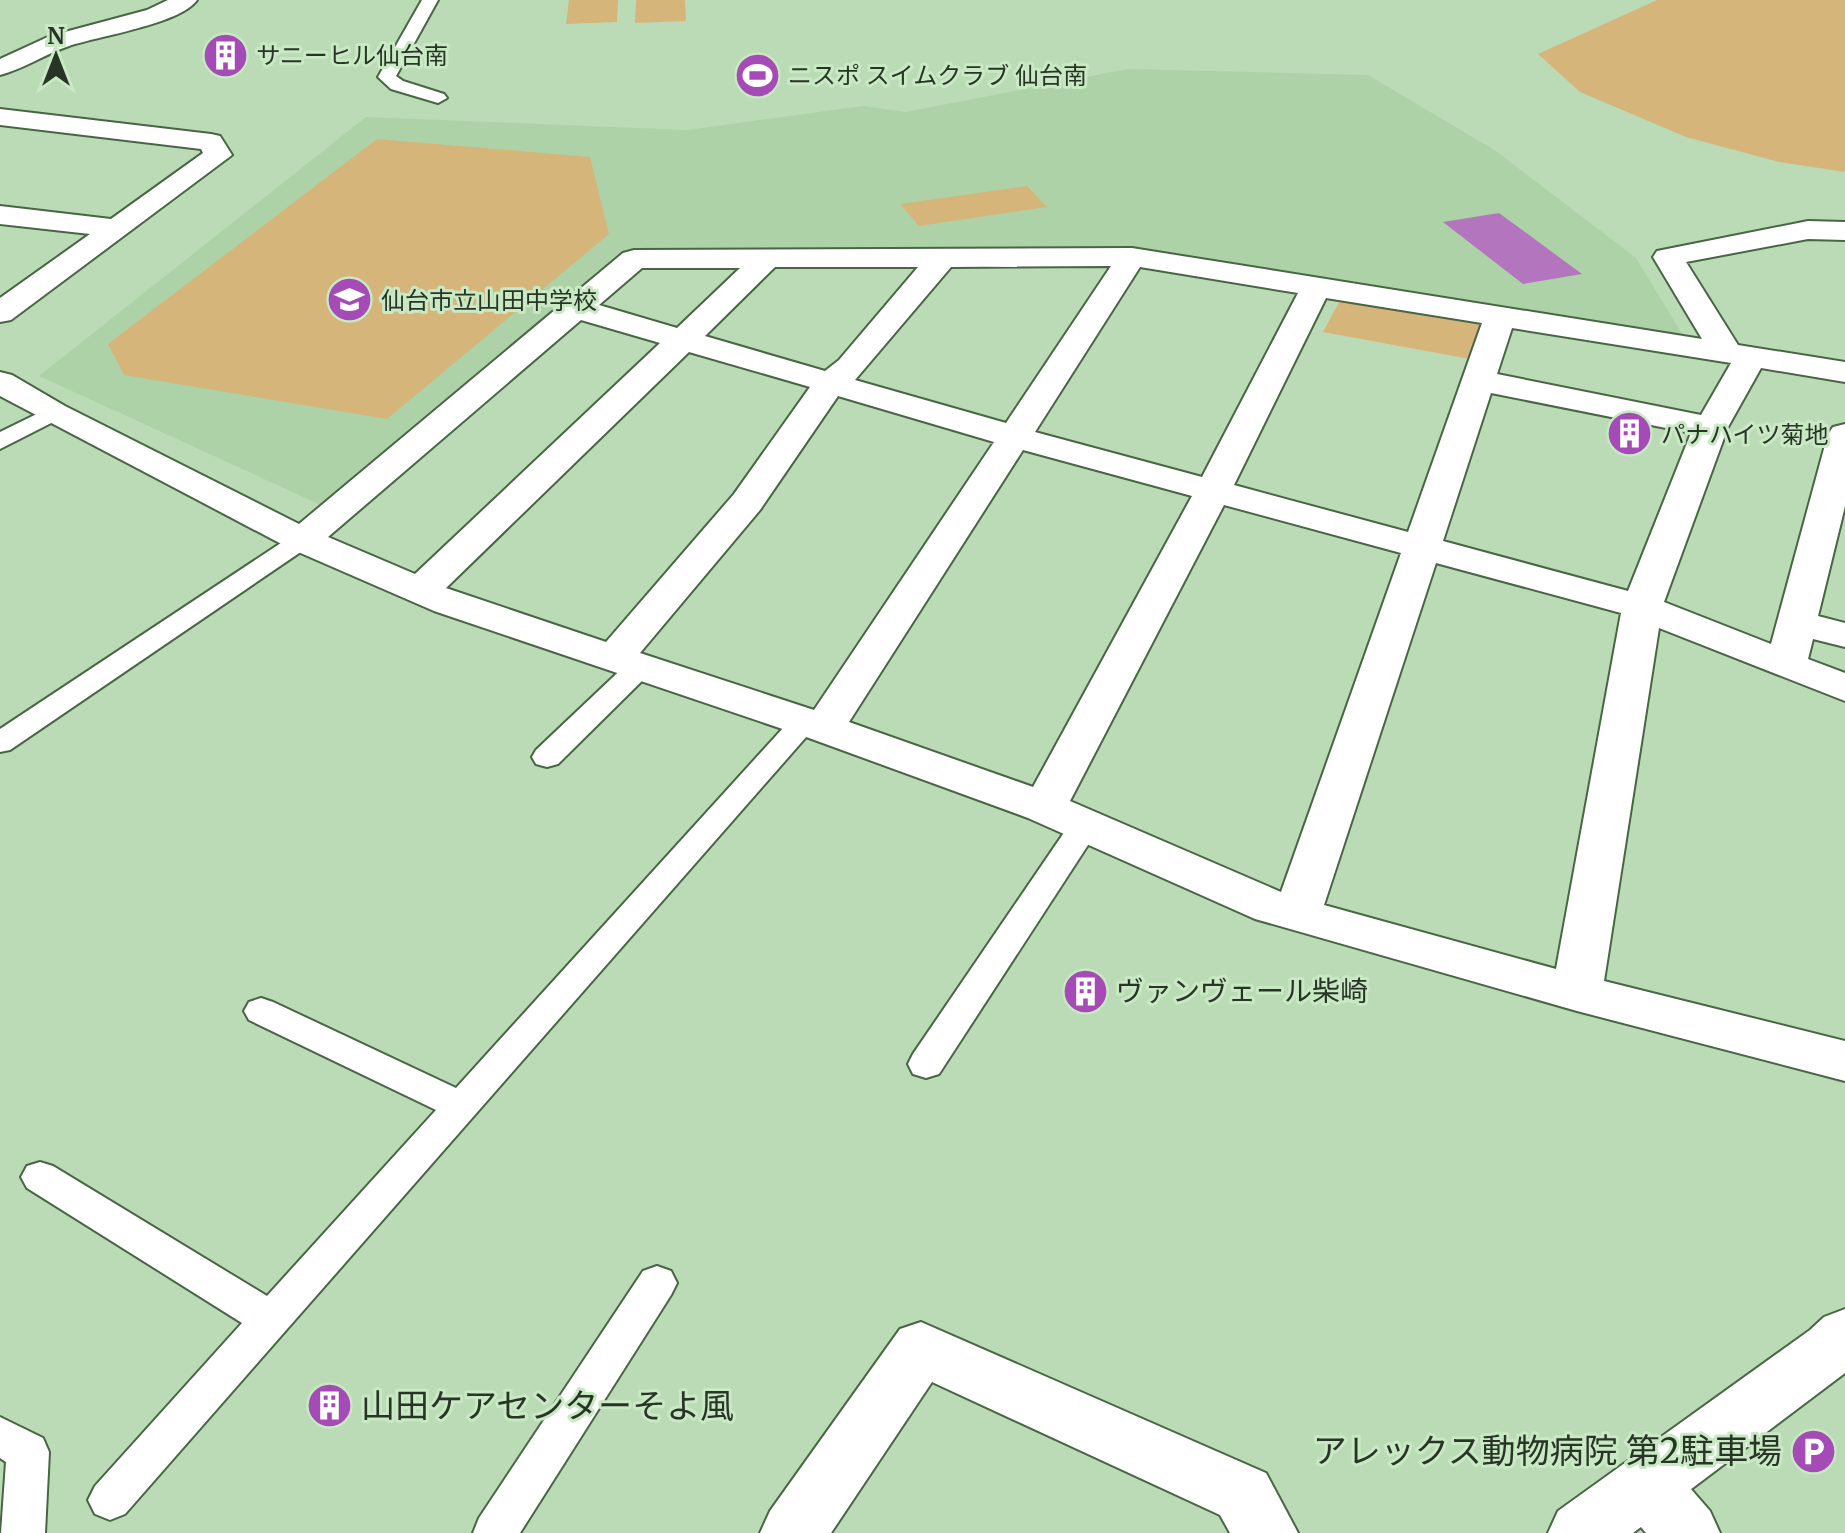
<svg xmlns="http://www.w3.org/2000/svg" width="1845" height="1533" font-family="Merriweather,'Noto Sans JP',serif">
<rect width="100%" height="100%" fill="#bbdbb6"/>
<polygon fill="#add2a7" points="1128,69 1368,75 1496,151 1636,258 1687,342 1142,253 618,254 323,506 39,376 366,117 687,130 863,106 906,112"/>
<g fill="#d6b57b">
<polygon points="569,0 618,0 617,22 566,24"/>
<polygon points="636,0 685,0 686,21 635,23"/>
<polygon points="1657,0 1845,0 1845,172 1779,162 1686,137 1580,92 1538,54"/>
<polygon points="377,139 590,157 609,234 387,419 124,375 108,344"/>
<polygon points="1027,186 1047,207 919,226 900,204"/>
<polygon points="1343,295 1487,319 1470,359 1323,332"/>
</g>
<polygon fill="#b475bf" points="1499,213 1582,274 1523,284 1443,222"/>
<g fill="none" stroke-linecap="round" stroke-linejoin="round">
<defs>
<g id="service">
<polygon points="422,0 438,0 396,76 403,81 444,94 447,98 438,103 391,89 378,77"/>
<polygon points="53,406 61,408 65,413 61,418 0,449 0,432"/>
<polygon points="302,532 311,535 315,540 311,545 10,750 0,752 0,729 293,535"/>
<polygon points="640,659 650,661 654,667 650,673 558,764 547,767 536,764 532,757 536,750 630,661"/>
<polygon points="804,713 814,716 819,722 814,728 125,1514 110,1520 95,1514 88,1500 95,1486 242,1323 27,1188 21,1177 27,1166 40,1162 53,1166 267,1296 436,1110 249,1020 244,1011 249,1002 261,998 273,1002 456,1088 794,716"/>
<polygon points="1085,815 1096,818 1101,825 939,1074 926,1078 913,1074 908,1064 913,1054 1074,818"/>
<polygon points="657,1266 671,1271 677,1283 671,1295 520,1533 473,1533 479,1518 643,1271"/>
<polygon points="0,1417 43,1438 49,1452 45,1533 1,1533 6,1462 0,1458"/>
</g>
<g id="minor">
<path d="M 168,0 L 197,0 C 180,24 99,36 69,46 C 45,54 24,69 0,75 L 0,59 L 50,36 L 147,10 Z"/>
<polygon points="0,109 211,134 220,136 232,155 11,320 0,322 0,298 90,234 0,224 0,206 111,219 203,153 201,149 0,125"/>
<path d="M 1808,221 L 1845,222 L 1845,240 L 1808,239 L 1686,262 L 1738,345 L 1845,362 L 1845,382 L 1761,368 L 1728,427 L 1664,602 L 1771,644 L 1828,434 L 1833,427 L 1845,424 L 1845,506 L 1818,616 L 1845,623 L 1845,647 L 1813,639 L 1808,659 L 1845,673 L 1845,701 L 1659,628 L 1604,981 L 1845,1041 L 1845,1081 L 1577,1011 L 1255,919 L 1028,818 L 809,738 L 434,611 L 289,548 L 0,396 L 0,372 L 12,375 L 65,406 L 299,524 L 623,253 L 634,250 L 1132,248 L 1702,339 L 1653,257 L 1657,251 ZM 1111,266 L 1006,423 L 855,380 L 951,267 ZM 775,267 L 918,267 L 839,360 L 825,371 L 705,336 ZM 1140,267 L 1298,293 L 1202,477 L 1035,432 ZM 642,268 L 740,268 L 677,328 L 599,305 ZM 1326,298 L 1482,323 L 1408,532 L 1234,485 ZM 581,320 L 660,343 L 415,574 L 328,537 ZM 1512,328 L 1731,363 L 1701,415 L 1497,374 ZM 689,352 L 810,387 L 734,494 L 606,642 L 446,588 ZM 1491,393 L 1691,433 L 1628,591 L 1443,541 ZM 838,396 L 994,442 L 814,710 L 640,653 L 760,510 ZM 1023,450 L 1192,496 L 1033,787 L 849,722 ZM 1224,505 L 1401,553 L 1281,892 L 1070,801 ZM 1436,563 L 1621,613 L 1556,969 L 1324,905 Z"/>
<polygon points="921,1322 1266,1473 1298,1533 1230,1533 1220,1515 932,1382 831,1533 760,1533 770,1511 900,1329"/>
<polygon points="1647,1456 1670,1465 1710,1511 1720,1533 1646,1533 1624,1507 1615,1486 1624,1465"/>
</g>
<polygon id="tertiary" points="1845,1309 1845,1373 1633,1533 1548,1533 1558,1511 1810,1330 1824,1317"/>
</defs>
<use href="#service" stroke="#486544" stroke-width="4"/>
<use href="#minor" stroke="#486544" stroke-width="4"/>
<use href="#tertiary" stroke="#486544" stroke-width="4"/>
<use href="#service" fill="#fff" fill-rule="evenodd"/>
<use href="#minor" fill="#fff" fill-rule="evenodd"/>
<use href="#tertiary" fill="#fff" fill-rule="evenodd"/>
</g>
<defs>
<symbol id="building-disc" viewBox="-11 -11 22 22"><circle r="9.5" fill="#a54bb6" stroke="#c8e9c3"/><path d="M-4-6H4V6H1V3H-1V6H-4ZM-2.5-4.3h1.7v1.8h-1.7ZM.8-4.3h1.7v1.8H.8ZM-2.5-1h1.7V.8h-1.7ZM.8-1h1.7V.8H.8Z" fill="#fff"/></symbol>
<symbol id="stadium-disc" viewBox="-11 -11 22 22"><circle r="9.5" fill="#a54bb6" stroke="#c8e9c3"/><path d="M0-5a6.5 5 0 1 0 0 10a6.5 5 0 1 0 0-10ZM-3.5-1.8h7v3.6h-7Z" fill="#fff"/></symbol>
<symbol id="school-disc" viewBox="-11 -11 22 22"><circle r="9.5" fill="#a54bb6" stroke="#c8e9c3"/><path d="M0-5L7-2L0 1L-7-2ZM-4 1L0 2.5L4 1V4Q0 6-4 4Z" fill="#fff"/></symbol>
<symbol id="parking-disc" viewBox="-11 -11 22 22"><circle r="9.5" fill="#a54bb6" stroke="#c8e9c3"/><path d="M-3.5-5.5H1a3.5 3.5 0 0 1 0 7H-1V5.5H-3.5ZM-1-3.4V-.6H.8a1.4 1.4 0 0 0 0-2.8Z" fill="#fff"/></symbol>
</defs>
<g fill-rule="evenodd">
<use href="#building-disc" x="200" y="30" width="51" height="51"/>
<use href="#stadium-disc" x="732" y="50" width="51" height="51"/>
<use href="#school-disc" x="324" y="274" width="51" height="51"/>
<use href="#building-disc" x="1604" y="408" width="51" height="51"/>
<use href="#building-disc" x="1060" y="966" width="51" height="51"/>
<use href="#building-disc" x="304" y="1380" width="51" height="51"/>
<use href="#parking-disc" x="1788" y="1426" width="51" height="51"/>
</g>
<g text-anchor="middle" dominant-baseline="central" stroke-width="6" stroke-linejoin="round" paint-order="stroke">
<g font-size="24" fill="#283426" stroke="#c8e9c3" text-anchor="start">
<text x="256" y="55">サニーヒル仙台南</text>
<text x="788" y="75">ニスポ スイムクラブ 仙台南</text>
<text x="381" y="300">仙台市立山田中学校</text>
<text x="1661" y="434">パナハイツ菊地</text>
</g>
<g font-size="28" fill="#283426" stroke="#c8e9c3" text-anchor="start">
<text x="1116" y="991">ヴァンヴェール柴崎</text>
</g>
<g font-size="34" fill="#283426" stroke="#c8e9c3" text-anchor="start">
<text x="361" y="1406">山田ケアセンターそよ風</text>
<text x="1782" y="1451" text-anchor="end">アレックス動物病院 第2駐車場</text>
</g>
</g>
<g transform="translate(56 56)" stroke="#c8e9c3" stroke-width="6" paint-order="stroke">
<path d="M0-6L14 30L0 20L-14 30Z" fill="#283426"/>
<text y="-12" font-size="22" font-weight="bold" text-anchor="middle" fill="#283426">N</text>
</g>
</svg>
